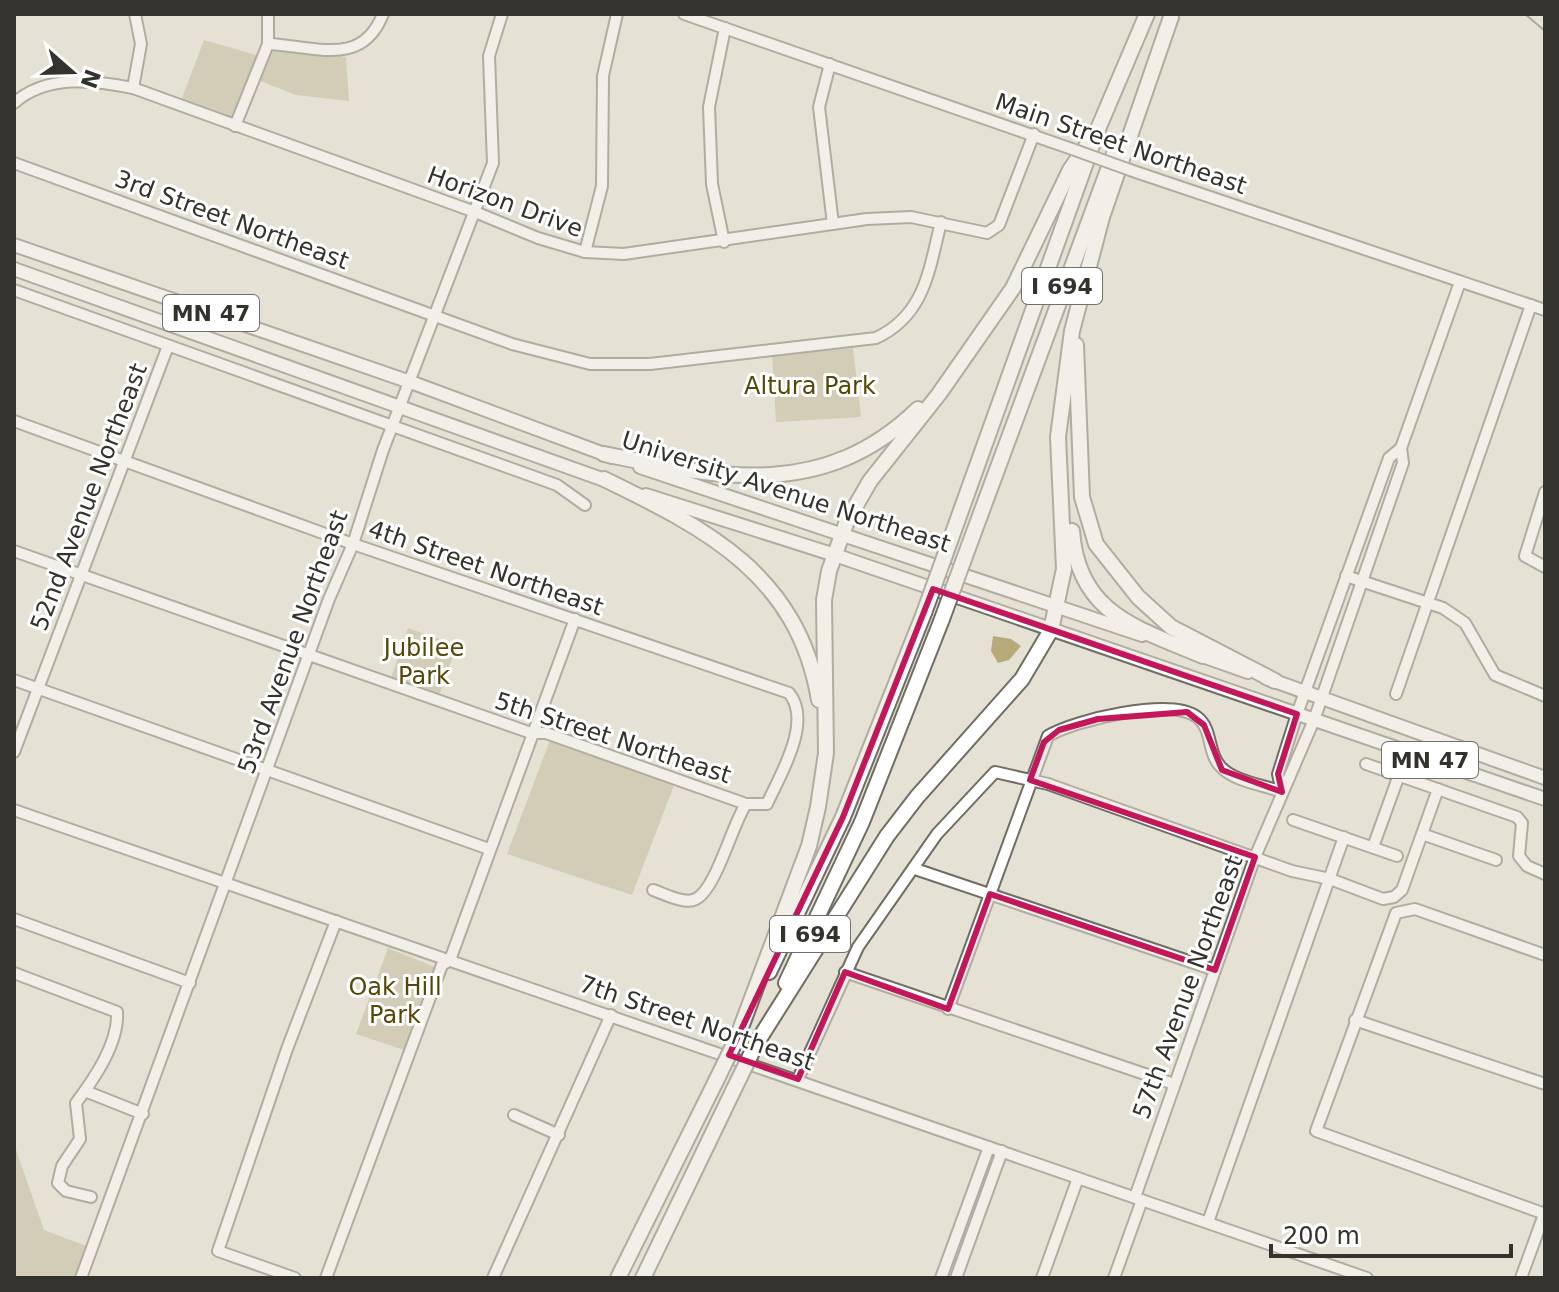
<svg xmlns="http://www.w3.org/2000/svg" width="1559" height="1292" font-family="'DejaVu Sans',sans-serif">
<rect width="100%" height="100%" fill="#e5e1d4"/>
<g fill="#bdb495">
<polygon points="204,40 266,58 267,51 275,47 346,57 349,101 296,95 248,76 233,116 227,118 181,101"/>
<polygon points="853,348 861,417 776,422 772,355"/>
<polygon points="408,628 457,645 439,696 391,678"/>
<polygon points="550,740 675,783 632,895 507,854"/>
<polygon points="388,948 435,967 404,1050 356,1034"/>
<polygon points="14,1144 44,1230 86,1246 74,1278 14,1278"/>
</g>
<polygon fill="#b7aa78" points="993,636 1011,639 1021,646 1009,660 998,663 991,651"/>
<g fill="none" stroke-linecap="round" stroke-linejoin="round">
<defs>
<g id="minor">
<polyline points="684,14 1072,149"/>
<path d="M 268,44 C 315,46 362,68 383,14"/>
<polyline points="830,64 819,107 833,224"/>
<polyline points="133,88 141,44 135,14"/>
<path d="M 14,103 C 47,74 93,80 133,88 L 475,212 L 538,238 L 585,252 L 624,254 L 867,219 L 911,217 L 987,233 L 999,225 L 1034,134"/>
<polyline points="235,126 268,44 268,14"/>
<path d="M 14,163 L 512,344 L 590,364 L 650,364 L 876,338 C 925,315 929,270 941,222"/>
<polyline points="1130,170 1545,310"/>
<polyline points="724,242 712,184 709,107 725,28"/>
<polyline points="585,252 602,186 603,76 617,14"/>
<polyline points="14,290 557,485 585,505"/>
<path d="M 14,421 L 353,544 L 789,693 C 813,722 780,775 767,804 L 746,804 L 546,733 L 531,733 L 14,551"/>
<polyline points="1545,492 1525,556 1545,567"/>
<polyline points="1346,576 1443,608 1465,623 1495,675 1545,696"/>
<polyline points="14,680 489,849"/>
<polyline points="1396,694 1531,305"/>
<polyline points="14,752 168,346"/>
<polyline points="1366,764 1517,817 1522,823 1519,856 1527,866 1545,874"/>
<polyline points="1282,792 1278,774 1297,714 1389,458 1401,448"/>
<polyline points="14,810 1367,1278"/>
<polyline points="1293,820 1397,856"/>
<polyline points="1422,834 1496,860"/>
<polyline points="1373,847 1399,775"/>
<polyline points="915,869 1215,970"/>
<path d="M 653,890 C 665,894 685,905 696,899 C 716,889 732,825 746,804"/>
<polyline points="14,919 190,983"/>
<polyline points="1545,955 1415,909 1396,913 1316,1131 1545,1214"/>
<polyline points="845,972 1174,1084"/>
<path d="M 14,973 L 117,1012 C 119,1043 94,1079 76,1103 L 80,1139 L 62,1166 L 58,1183 L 66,1191 L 91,1197"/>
<path d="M 948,1009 L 1048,736 C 1074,720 1171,697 1197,717 C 1213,729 1207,752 1220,766 C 1232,781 1264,785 1282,792"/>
<polyline points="1355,1020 1545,1084"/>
<polyline points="798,1079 858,947 937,834 995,772 1048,784 1292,871 1330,879 1383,899 1394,897 1402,890 1438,789"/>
<polyline points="85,1091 143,1114"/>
<polyline points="514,1115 559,1135"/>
<polyline points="1135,1197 1255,857 1314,720 1403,463 1401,448 1460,282"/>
<polyline points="1208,1222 1344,837"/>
<polyline points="81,1278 329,599 353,544 383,450 493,163 489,56 502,14"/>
<polyline points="295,1278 218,1251 287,1049 336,921"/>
<polyline points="326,1278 442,965 450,960 575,619"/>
<polyline points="493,1278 611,1015"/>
<polyline points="941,1278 989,1147"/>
<polyline points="956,1278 1002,1151"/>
<polyline points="1042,1278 1078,1178"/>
<polyline points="1114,1278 1142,1200"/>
<polyline points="1521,1278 1545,1212"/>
</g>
<g id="major">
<polyline points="14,245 416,384 612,457"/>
<polyline points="14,269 610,482"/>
<polyline points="640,467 1142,635"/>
<polyline points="646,495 835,555 1545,799"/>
<polyline points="1194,653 1248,672"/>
<polyline points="1266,678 1545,778"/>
</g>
<g id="highway">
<polyline points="1076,345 1082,497 1096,544 1138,597 1171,627 1275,681"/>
<path d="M 604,454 C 720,478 823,501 918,409"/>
<path d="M 604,479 C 707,529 798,575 819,700"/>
<path d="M 1072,531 C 1078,614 1137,628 1203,656"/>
<polyline points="945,555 1098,129 1147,14"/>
<polyline points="964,559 1115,151"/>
<polyline points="769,972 843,817 924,613"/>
<polyline points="786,983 862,822 942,619"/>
<polyline points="737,1038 809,846 818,807 826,753 824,600 829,571 847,521 870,481 939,394 1013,288 1070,170 1098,129"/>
<polyline points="756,1044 887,836 917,797 1022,679 1051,630 1064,569 1058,437 1072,331 1102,217 1171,17"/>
<polyline points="618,1278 715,1083"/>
<polyline points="643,1278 734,1089"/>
</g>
</defs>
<use href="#minor" stroke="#706d62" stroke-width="14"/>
<use href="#major" stroke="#706d62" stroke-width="16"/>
<use href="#highway" stroke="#706d62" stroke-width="18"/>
<use href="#minor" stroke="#fff" stroke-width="10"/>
<use href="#major" stroke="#fff" stroke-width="12"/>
<use href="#highway" stroke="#fff" stroke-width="14"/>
<polyline stroke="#64625b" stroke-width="2" points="1525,14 1545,31"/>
<defs>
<polyline id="minor-bridge" points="1072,149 1130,170"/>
<g id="highway-bridge">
<polyline points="924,613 945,555"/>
<polyline points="942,619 964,559"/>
<polyline points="715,1083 737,1038"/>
<polyline points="734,1089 756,1044"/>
</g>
</defs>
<use href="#minor-bridge" stroke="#706d62" stroke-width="14" stroke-linecap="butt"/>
<use href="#highway-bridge" stroke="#706d62" stroke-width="18" stroke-linecap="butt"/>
<use href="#minor-bridge" stroke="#fff" stroke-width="10"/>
<use href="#highway-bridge" stroke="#fff" stroke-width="14"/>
</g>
<path d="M0 0H1559V1292H0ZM 933,589 L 1297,714 L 1278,774 L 1282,792 L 1222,770 L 1204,725 L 1187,712 L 1098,719 L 1059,730 L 1044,742 L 1030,780 L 1255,857 L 1215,970 L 990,894 L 948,1009 L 845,972 L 798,1079 L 729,1055 L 843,817 Z" fill="#e5e1d4" fill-opacity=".55" fill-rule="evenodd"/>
<path fill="none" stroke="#c2185b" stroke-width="6" stroke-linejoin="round" d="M 933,589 L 1297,714 L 1278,774 L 1282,792 L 1222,770 L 1204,725 L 1187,712 L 1098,719 L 1059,730 L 1044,742 L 1030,780 L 1255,857 L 1215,970 L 990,894 L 948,1009 L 845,972 L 798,1079 L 729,1055 L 843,817 Z"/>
<g text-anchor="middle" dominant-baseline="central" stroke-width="6" stroke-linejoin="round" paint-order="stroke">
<g fill="#fff" stroke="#70706c" stroke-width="2">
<rect x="1022" y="268" width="80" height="36" rx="6"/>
<rect x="163" y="295" width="96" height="36" rx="6"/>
<rect x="1382" y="742" width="96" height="36" rx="6"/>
<rect x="770" y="916" width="80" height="36" rx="6"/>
</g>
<g font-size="22" font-weight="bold" fill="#33322d">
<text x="1062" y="286">I 694</text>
<text x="211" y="313">MN 47</text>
<text x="1430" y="760">MN 47</text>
<text x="810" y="934">I 694</text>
</g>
<g font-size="24" fill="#33322d" stroke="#fff">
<text transform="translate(1121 144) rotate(19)">Main Street Northeast</text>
<text transform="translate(505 202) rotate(20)">Horizon Drive</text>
<text transform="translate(232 220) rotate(20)">3rd Street Northeast</text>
<text transform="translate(786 492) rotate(18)">University Avenue Northeast</text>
<text transform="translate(89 497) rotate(-69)">52nd Avenue Northeast</text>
<text transform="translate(486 568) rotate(19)">4th Street Northeast</text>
<text transform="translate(293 642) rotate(-70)">53rd Avenue Northeast</text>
<text transform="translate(613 738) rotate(18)">5th Street Northeast</text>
<text transform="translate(1188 987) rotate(-70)">57th Avenue Northeast</text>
<text transform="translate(697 1023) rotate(19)">7th Street Northeast</text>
</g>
<g font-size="24" fill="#564707" stroke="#fff">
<text x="810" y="386">Altura Park</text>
<text x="424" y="648">Jubilee<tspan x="424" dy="28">Park</tspan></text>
<text x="395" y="987">Oak Hill<tspan x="395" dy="28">Park</tspan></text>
</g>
</g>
<rect width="1559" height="1292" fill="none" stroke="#33322d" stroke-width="32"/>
<g transform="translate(72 72) rotate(110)" stroke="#ffffff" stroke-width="6" paint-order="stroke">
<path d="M0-6L14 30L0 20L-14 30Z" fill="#33322d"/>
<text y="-12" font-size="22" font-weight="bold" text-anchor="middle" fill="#33322d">N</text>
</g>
<path d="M1271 1244v12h240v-12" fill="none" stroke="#33322d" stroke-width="4"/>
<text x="1283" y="1244" font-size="24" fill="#33322d" stroke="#ffffff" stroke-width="6" paint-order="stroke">200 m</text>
</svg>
